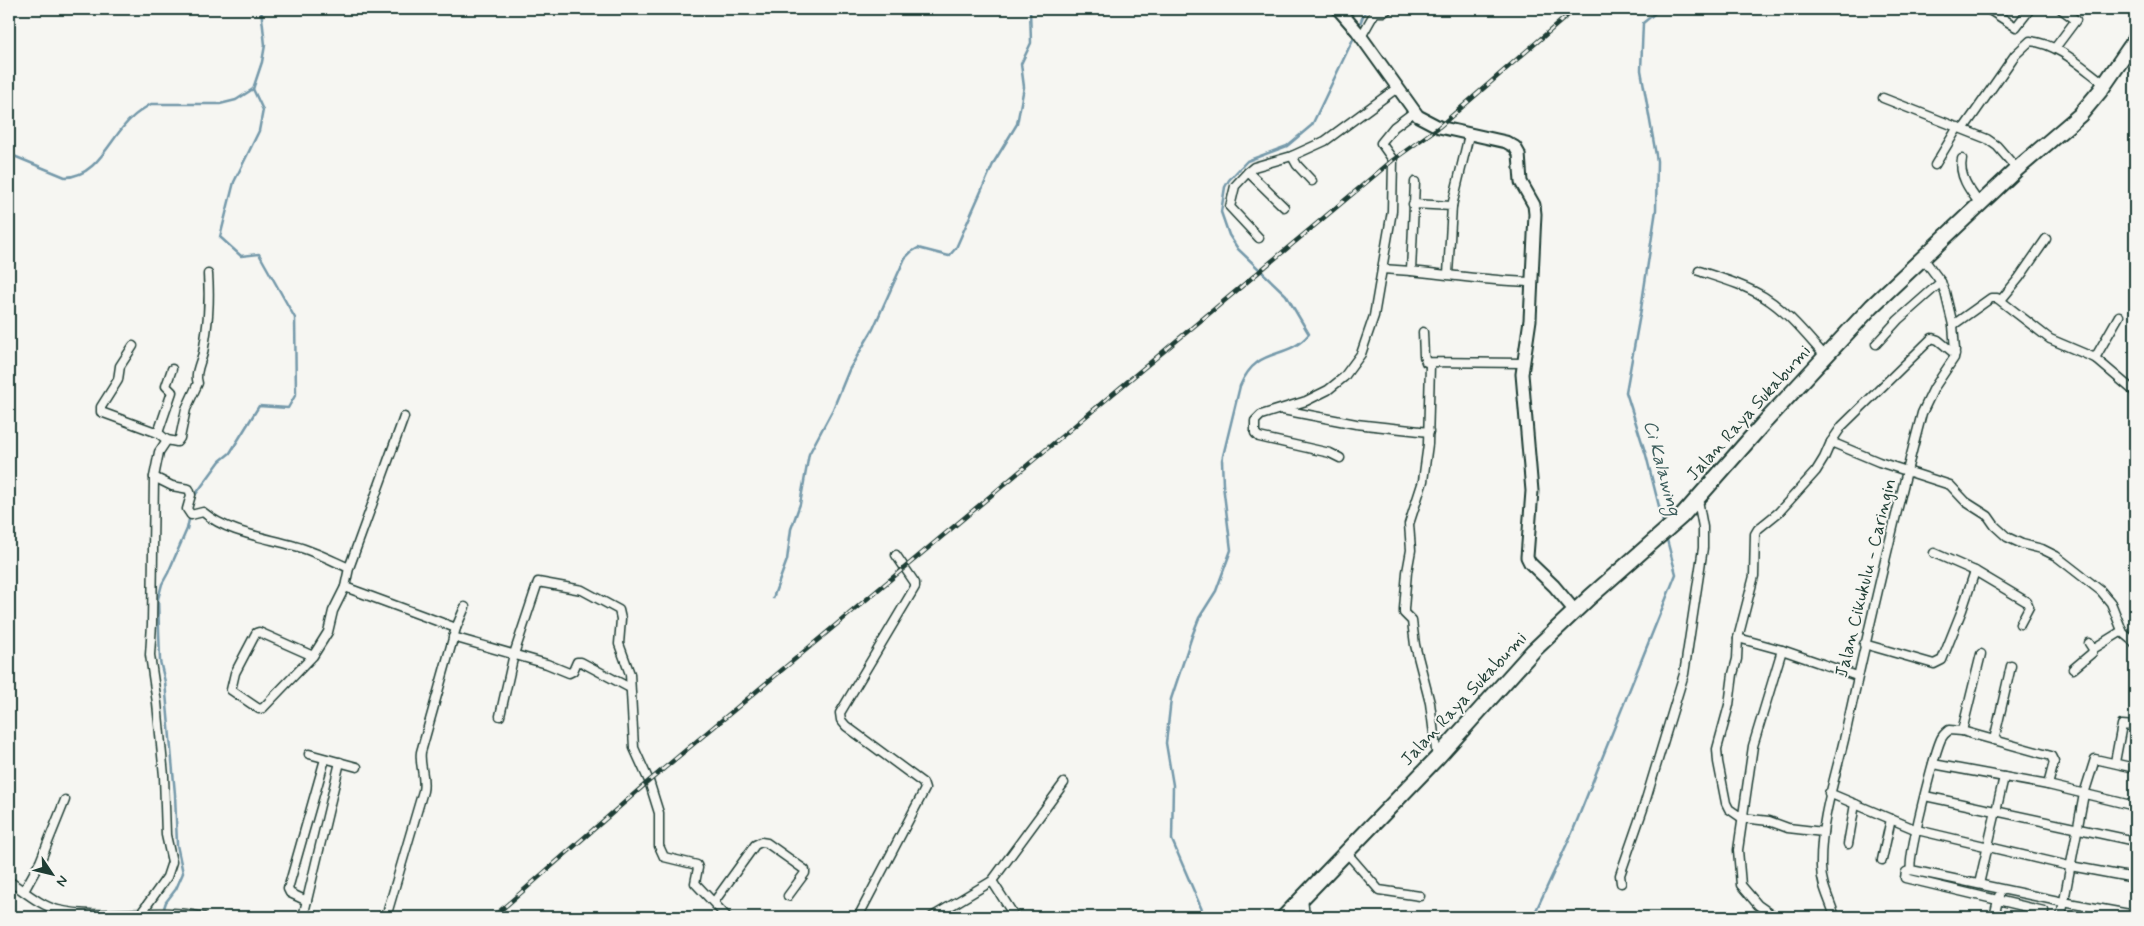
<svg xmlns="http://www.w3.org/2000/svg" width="2144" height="926" font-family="Mynerve,sans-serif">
<rect width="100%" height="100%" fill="#f6f6f2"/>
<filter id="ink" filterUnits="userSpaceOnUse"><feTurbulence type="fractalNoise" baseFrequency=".02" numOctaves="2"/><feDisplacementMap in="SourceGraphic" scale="10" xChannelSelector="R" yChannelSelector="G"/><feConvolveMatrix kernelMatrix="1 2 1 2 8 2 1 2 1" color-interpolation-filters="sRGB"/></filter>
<g filter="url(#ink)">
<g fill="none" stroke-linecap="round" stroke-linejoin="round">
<g stroke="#7499aa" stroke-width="2.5">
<polyline points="1660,9 1643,23 1641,70 1657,161 1656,210 1641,309 1626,392 1646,455 1664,526"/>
<polyline points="1358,28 1366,9"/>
<path d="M 9,154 L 65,177 C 94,177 107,146 124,126 C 131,117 141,110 151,104 L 220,104 L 236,100 L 253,89 L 262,62 L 265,45 L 261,9"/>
<polyline points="193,498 220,461 230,453 259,406 288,408 296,394 295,318 259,254 241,256 220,237 234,182 259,131 263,110 253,89"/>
<polyline points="773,598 787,560 791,529 800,504 809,454 833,409 849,370 873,329 905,258 911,252 918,248 949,256 956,248 994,162 1017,124 1024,87 1021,64 1031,43 1030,9"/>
<polyline points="161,917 166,902 176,889 183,873 177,845 175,794 165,682 160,661 158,599 162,584 168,573 187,529 190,515"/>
<path d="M 1205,917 L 1172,840 L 1173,785 L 1166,743 L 1171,699 L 1192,636 L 1199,618 L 1216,591 L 1231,550 L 1223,485 L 1222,460 L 1240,386 C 1258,344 1286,362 1309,334 L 1286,295 L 1238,249 L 1229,235 L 1221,212 L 1225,187 L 1229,180 L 1247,161 L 1287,146 L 1312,125 L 1355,35"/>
<polyline points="1533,917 1572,833 1676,574 1666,536"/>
</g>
<defs>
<g id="street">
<polyline points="1988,9 2016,27 2030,9"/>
<polyline points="1361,37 1374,14 1377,12 1384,12 1388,9"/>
<polyline points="2055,48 2076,20 2061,9"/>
<polyline points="2125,55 2135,62"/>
<polyline points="1883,98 1987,139 1997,146 2017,169"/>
<path d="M 1964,128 L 2015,55 L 2030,41 C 2059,44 2082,67 2105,84"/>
<polyline points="1292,156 1297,165 1312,181"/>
<path d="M 1962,159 C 1958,176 1971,192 1980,204"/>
<polyline points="1935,165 1958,127"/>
<polyline points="1248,172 1284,207"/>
<path d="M 1415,182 L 1411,271 C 1451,275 1491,281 1532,282"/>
<polyline points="1413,204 1452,206 1448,274"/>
<polyline points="1452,206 1469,135"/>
<polyline points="1259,238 1230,207 1235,186 1248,172 1254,167 1292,156 1325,141 1397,88"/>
<polyline points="1382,269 1411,271"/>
<path d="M 1699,271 C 1720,278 1745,285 1764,297 C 1788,312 1806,335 1825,356"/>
<polyline points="2001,300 2019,278 2046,239"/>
<polyline points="1953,325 1991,298 1997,298 2050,339 2095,358 2135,392"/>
<polyline points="1423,332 1424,356 1426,362 1523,363"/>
<polyline points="1876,344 1898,320 1941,282"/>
<path d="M 133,346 L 120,366 L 118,380 L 101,407 L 101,412 L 158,433 L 167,440 L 177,442 L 180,438 L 186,409 L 198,383 C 194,374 201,362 203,353 C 208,324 210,303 208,274"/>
<polyline points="2095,358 2119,316"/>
<polyline points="1430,364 1428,444 1423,481 1409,524 1411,550 1407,572 1404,609 1404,613 1412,621 1415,645 1430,703 1437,758"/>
<polyline points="1283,410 1356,424 1429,432"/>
<polyline points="158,433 172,392 166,386 172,369"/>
<polyline points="1831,442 1879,462 1950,485 1966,502 1988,516 1995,526 2007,537 2022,544 2042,549 2056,556 2101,591 2111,603 2123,633 2135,643"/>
<polyline points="1340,458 1330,453 1259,437 1255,433 1255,421 1261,415 1306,401 1328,390 1344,377 1361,354 1374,316 1392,211 1393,160 1381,143 1394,127 1414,112"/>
<path d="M 154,477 L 172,486 L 189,489 L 191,495 L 187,509 L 191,515 L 203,512 C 228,533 264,537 295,546 C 314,551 331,560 349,568"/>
<polyline points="1975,571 2027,602 2029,607 2020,624"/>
<polyline points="456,628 465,607"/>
<polyline points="453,637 547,664 569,673 573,671 577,662 581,662 630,688"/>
<polyline points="1738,638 1782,650"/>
<polyline points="1864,644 1934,664 1942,660 1962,610 1975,571 1934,553"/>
<polyline points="2093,649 2122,631"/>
<polyline points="313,656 259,632 256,633 235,673 231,690 259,709 263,708 313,656 328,632 333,611 345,587"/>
<polyline points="2073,669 2092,653 2093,649 2089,643"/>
<polyline points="500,716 514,654 538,582 582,590 619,610 621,619 619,644 630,674 634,748 649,781 659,813 659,846 664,857 697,865 698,868 695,883 727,917"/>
<polyline points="1962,731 1981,654"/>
<polyline points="1994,740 2011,666"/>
<polyline points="309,754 357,767"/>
<polyline points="2115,762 2122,725 2135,726"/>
<polyline points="1933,764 2048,785 2135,806"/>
<path d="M 2048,785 L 2054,762 L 2051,756 L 1962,731 L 1949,730 C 1945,733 1943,735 1941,739 C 1934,755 1907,858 1911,870 L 2063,902 L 2135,915"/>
<polyline points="1829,793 1917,830 2065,865 2135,878"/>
<polyline points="1925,796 2135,841"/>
<polyline points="1823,832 1788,828 1769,821 1742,818 1729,809 1726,803 1718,762 1717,749 1729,705 1733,674 1737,659 1738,638 1754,576 1755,534 1758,529 1779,512 1816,471 1824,458 1831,442 1842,426 1932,338 1938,340 1955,354"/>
<polyline points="1848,844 1855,804"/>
<polyline points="1346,852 1379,890 1420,896"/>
<polyline points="1882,860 1891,819"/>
<polyline points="1911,870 1906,872 1905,878 2044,911 2042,917"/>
<path d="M 9,881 C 24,891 41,906 58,910 C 104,921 155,906 203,917"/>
<polyline points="992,881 1015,917"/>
<polyline points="1621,883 1620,875 1643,809 1684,674 1703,548 1703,527 1698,500"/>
<polyline points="1979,884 2004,777"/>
<polyline points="24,891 40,862 65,800"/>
<polyline points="1303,898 1305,917"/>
<polyline points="307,901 290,893 288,889 325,759"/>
<polyline points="714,902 755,845 761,842 767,843 805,870 805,873 788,896"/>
<polyline points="142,912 167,877 172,862 166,835 164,776 157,703 150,655 152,624 154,477 159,452 167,440"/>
<polyline points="303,917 340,762"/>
<path d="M 386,917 L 423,791 C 426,777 419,765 421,752 L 456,628 L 345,587 L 349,568 L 404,417"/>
<polyline points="858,917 925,789 923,783 846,726 841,720 840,713 915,587 915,583 896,555"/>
<polyline points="932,917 992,881 1064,783"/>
<polyline points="1775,917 1758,905 1741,885 1738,850 1753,746 1782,650 1857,676"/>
<path d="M 1835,917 C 1830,900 1821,885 1821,867 C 1820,816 1838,771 1848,722 C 1871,618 1895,515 1922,413 L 1934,388 L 1954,358 L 1955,350 L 1953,325 L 1945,292 L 1941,282 L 1923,258"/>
<polyline points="1994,917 1999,896"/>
<polyline points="2061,917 2084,794 2095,759 2135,768"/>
</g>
<polyline id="secondary" points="1338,9 1357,31 1418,116 1439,127 1506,142 1515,147 1519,154 1521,182 1534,205 1535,214 1530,320 1522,374 1532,491 1527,557 1530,563 1554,586 1575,611"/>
<polyline id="highway" points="1284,917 1437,758 1533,651 1590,597 1682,516 1762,425 1872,306 2017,169 2080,115 2100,91 2135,40"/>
</defs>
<use href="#street" stroke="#1f3d34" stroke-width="11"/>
<use href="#secondary" stroke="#1f3d34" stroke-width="15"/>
<use href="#highway" stroke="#1f3d34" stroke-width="18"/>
<use href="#street" stroke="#f6f6f2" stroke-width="8"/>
<use href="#secondary" stroke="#f6f6f2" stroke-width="11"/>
<use href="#highway" stroke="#f6f6f2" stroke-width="14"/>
<defs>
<polyline id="rail" points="493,917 649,781 1393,160 1439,127 1575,9"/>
</defs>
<use href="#rail" stroke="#1f3d34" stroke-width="4.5"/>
<use href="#rail" stroke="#f6f6f2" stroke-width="2.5" stroke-dasharray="8" stroke-linecap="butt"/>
</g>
</g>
<g text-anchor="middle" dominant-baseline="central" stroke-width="4" stroke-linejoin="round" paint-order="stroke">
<g font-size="18" fill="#1f3d34" stroke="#f6f6f2">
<text transform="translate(1749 413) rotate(-48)">Jalan Raya Sukabumi</text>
<text transform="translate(1866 578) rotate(-76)">Jalan Cikukulu - Caringin</text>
<text transform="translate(1464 699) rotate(-47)">Jalan Raya Sukabumi</text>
</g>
<g font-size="19" font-style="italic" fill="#3b5c5b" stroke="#f6f6f2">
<text transform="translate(1662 468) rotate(75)">Ci Kalawing</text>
</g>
</g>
<rect width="2144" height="926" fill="none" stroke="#f6f6f2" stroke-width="30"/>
<rect x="15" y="15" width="2114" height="896" fill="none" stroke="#1f3d34" stroke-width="2" filter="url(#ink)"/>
<g transform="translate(52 874) rotate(125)" stroke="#f6f6f2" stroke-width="4" paint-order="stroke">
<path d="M0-4L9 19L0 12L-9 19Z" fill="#1f3d34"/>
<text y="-8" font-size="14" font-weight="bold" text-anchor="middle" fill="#1f3d34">N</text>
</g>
</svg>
